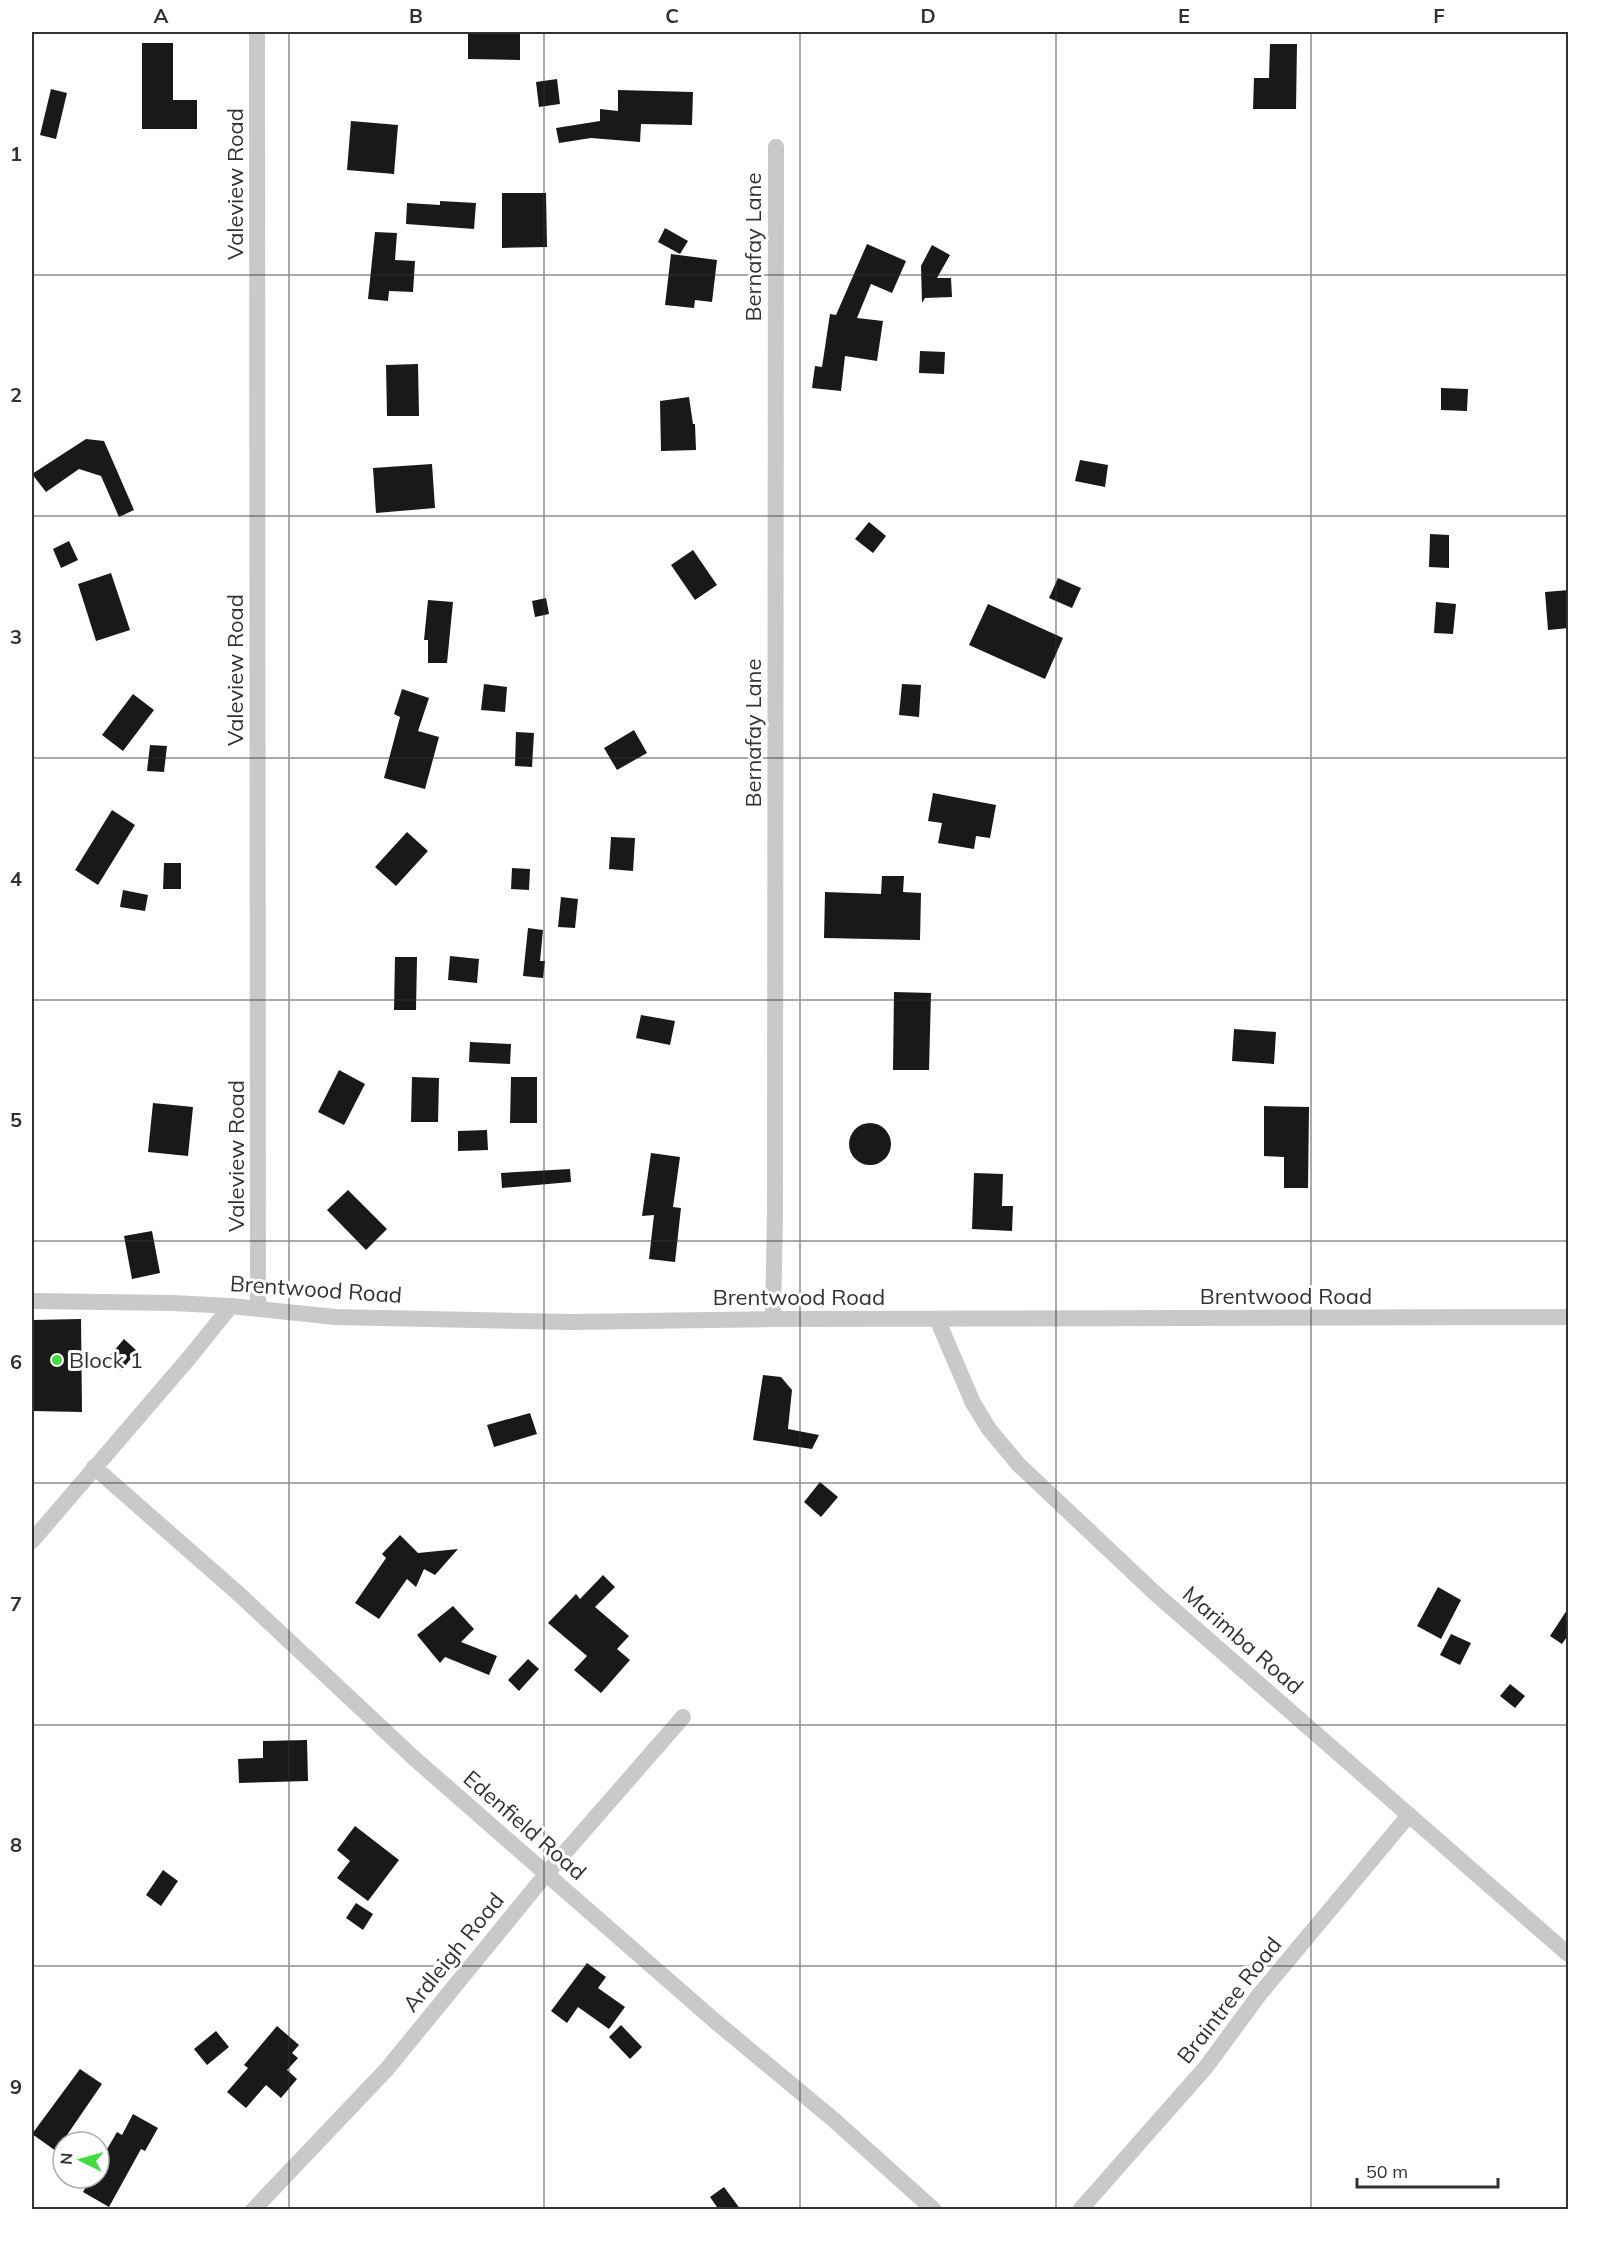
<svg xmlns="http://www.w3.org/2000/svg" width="1600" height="2241" font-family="Mulish,sans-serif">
<rect width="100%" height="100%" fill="#fff"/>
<g fill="#191919">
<polygon points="468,32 520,32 520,60 468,59"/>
<polygon points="142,43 173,43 173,100 197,100 197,129 142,129"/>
<polygon points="1270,44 1297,44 1296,109 1253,109 1254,78 1269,78"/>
<polygon points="557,79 560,104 539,107 536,82"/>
<polygon points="51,89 67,93 56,139 40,135"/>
<polygon points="618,90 693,92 692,125 641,124 640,142 591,138 559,143 556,128 600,121 600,109 618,111"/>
<polygon points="351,121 398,125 394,174 347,170"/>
<polygon points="502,193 546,193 547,247 502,248"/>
<polygon points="440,201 476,203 474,229 406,224 407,203 440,205"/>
<polygon points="665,228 688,241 680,254 658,242"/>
<polygon points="375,232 397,233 395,260 415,261 413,292 389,291 388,301 368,299"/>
<polygon points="867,244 906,261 892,293 871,284 857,318 883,321 877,361 845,356 841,391 812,388 815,366 822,367 830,314 836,315"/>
<polygon points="932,245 950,255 937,278 951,278 952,297 925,298 922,303 921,266"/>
<polygon points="671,254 717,260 712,302 695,300 694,308 665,305"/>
<polygon points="920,351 945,352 944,374 919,373"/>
<polygon points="418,364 419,416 387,416 386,365"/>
<polygon points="1441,388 1468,389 1467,411 1441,410"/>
<polygon points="689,397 693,424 695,424 696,450 661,451 660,401"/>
<polygon points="86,439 104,441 134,510 119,517 101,476 79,469 46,492 32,474"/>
<polygon points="1080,460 1108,465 1105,487 1075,481"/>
<polygon points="432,464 435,508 376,513 373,468"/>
<polygon points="869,522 886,536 873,553 855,539"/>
<polygon points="1430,534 1449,535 1449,568 1429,567"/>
<polygon points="69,541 78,560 61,568 53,549"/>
<polygon points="693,550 717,585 695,600 671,565"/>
<polygon points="111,573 130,630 96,641 78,584"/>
<polygon points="1058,578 1081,588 1072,608 1049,598"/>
<polygon points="1569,590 1569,628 1548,630 1545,592"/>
<polygon points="546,598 549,614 535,617 532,601"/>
<polygon points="428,600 453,602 447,663 428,663 428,640 424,640"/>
<polygon points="1436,602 1456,604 1453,634 1434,633"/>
<polygon points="988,604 1063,638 1045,679 969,645"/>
<polygon points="484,684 507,687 505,712 481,710"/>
<polygon points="902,684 921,685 919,717 899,715"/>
<polygon points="402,689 429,698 418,731 439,737 425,789 384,778 400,717 394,714"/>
<polygon points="133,694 154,710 123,751 102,735"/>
<polygon points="634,730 647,753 617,770 604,748"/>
<polygon points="516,732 534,733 532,767 515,766"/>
<polygon points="150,745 167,746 164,772 147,771"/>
<polygon points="933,793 996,805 990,838 976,836 974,849 938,843 942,823 928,821"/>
<polygon points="112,810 135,825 98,885 75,870"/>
<polygon points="407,832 428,851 396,886 375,867"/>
<polygon points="611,837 635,838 633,871 609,869"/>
<polygon points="164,863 181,863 181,889 163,889"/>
<polygon points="512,868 530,869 529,890 511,889"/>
<polygon points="882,876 904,876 903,892 921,893 920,940 824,938 825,892 881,894"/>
<polygon points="123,890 148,895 145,911 120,907"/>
<polygon points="561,897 578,899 575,928 558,927"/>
<polygon points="528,928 543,930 540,961 545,961 543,978 523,976"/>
<polygon points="450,956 479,959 477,983 448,980"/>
<polygon points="395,957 417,957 416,1010 394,1010"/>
<polygon points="894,992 931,993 929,1070 893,1070"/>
<polygon points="641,1015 675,1021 670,1045 636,1038"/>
<polygon points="1234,1029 1276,1032 1274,1064 1232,1061"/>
<polygon points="470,1042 511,1044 510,1064 469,1062"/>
<polygon points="339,1070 365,1084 344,1125 318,1112"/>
<polygon points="412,1077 439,1078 438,1122 411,1122"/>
<polygon points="511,1077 537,1077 537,1123 510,1123"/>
<polygon points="153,1103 193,1107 188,1156 148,1152"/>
<polygon points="1264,1106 1309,1107 1308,1188 1284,1188 1284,1157 1264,1156"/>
<circle cx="870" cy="1144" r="21"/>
<polygon points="487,1130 488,1150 458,1151 458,1131"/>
<polygon points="651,1153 680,1157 673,1207 681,1208 675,1262 649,1259 654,1215 642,1216"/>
<polygon points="570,1169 571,1182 502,1188 501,1173"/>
<polygon points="974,1173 1003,1174 1002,1206 1013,1206 1012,1231 972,1229"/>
<polygon points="348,1190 387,1229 366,1250 327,1210"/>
<polygon points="152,1231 160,1273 132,1279 124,1236"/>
<polygon points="81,1319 82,1412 32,1411 32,1320"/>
<polygon points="124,1339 137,1351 121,1371 107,1359"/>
<polygon points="763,1375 781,1377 792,1390 788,1429 819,1435 812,1449 753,1440"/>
<polygon points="530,1413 537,1434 494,1447 487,1425"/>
<polygon points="820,1482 838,1497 821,1517 804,1502"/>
<polygon points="400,1535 418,1553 458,1549 435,1575 424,1569 416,1587 407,1579 379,1619 355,1603 386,1558 382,1554"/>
<polygon points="603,1575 615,1587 595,1607 629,1636 617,1649 630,1660 601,1693 574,1670 587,1656 548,1623 576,1594 580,1599"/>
<polygon points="1438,1587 1461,1600 1441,1639 1417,1626"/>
<polygon points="453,1606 474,1629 461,1642 497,1656 489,1675 445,1657 440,1663 417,1635"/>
<polygon points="1569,1607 1569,1634 1562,1644 1550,1636"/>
<polygon points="1451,1634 1471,1643 1460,1665 1440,1655"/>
<polygon points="528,1659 539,1669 519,1691 508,1680"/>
<polygon points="1510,1684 1525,1696 1515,1708 1500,1696"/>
<polygon points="307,1740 308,1781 239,1783 238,1759 263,1758 263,1741"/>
<polygon points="355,1826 399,1860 368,1901 337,1878 350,1861 337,1850"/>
<polygon points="163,1870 178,1881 161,1906 146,1895"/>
<polygon points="356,1903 373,1914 363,1930 346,1918"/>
<polygon points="587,1963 606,1977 598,1988 625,2007 609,2029 578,2007 567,2023 551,2011"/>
<polygon points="621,2025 642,2047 630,2059 609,2037"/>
<polygon points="277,2026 299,2045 292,2053 298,2058 287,2070 297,2079 281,2098 266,2085 246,2108 227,2092 248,2068 244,2065"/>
<polygon points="216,2031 229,2047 207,2065 194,2049"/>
<polygon points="80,2069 102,2084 56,2151 32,2134"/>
<polygon points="133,2114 158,2128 145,2151 141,2149 109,2207 83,2192 91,2178 99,2178 99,2163 117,2132 122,2135"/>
<polygon points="724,2187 741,2210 719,2210 710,2197"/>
</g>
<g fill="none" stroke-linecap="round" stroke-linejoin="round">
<g stroke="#c9c9c9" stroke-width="16">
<polyline points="257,32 258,1309"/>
<polyline points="32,1301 173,1303 231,1306 335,1317 571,1322 773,1319 1568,1317"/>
<polyline points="773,1319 775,1211 776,147"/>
<polyline points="937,1319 973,1403 989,1429 1018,1464 1156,1594 1568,1954"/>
<polyline points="94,1467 240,1595 415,1759 716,2022 834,2120 934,2210"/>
<polyline points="32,1541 189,1358 231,1306"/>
<polyline points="253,2210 387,2069 547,1873 683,1717"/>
<polyline points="1080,2210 1206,2067 1259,1995 1409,1815"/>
</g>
</g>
<path fill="none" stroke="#323232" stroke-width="1.5" stroke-opacity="0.55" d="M 289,32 L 289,2210M 544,32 L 544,2210M 800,32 L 800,2210M 1056,32 L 1056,2210M 1311,32 L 1311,2210M 32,275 L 1568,275M 32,516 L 1568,516M 32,758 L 1568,758M 32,1000 L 1568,1000M 32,1241 L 1568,1241M 32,1483 L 1568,1483M 32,1725 L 1568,1725M 32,1966 L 1568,1966"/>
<circle fill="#44db41" stroke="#fff" stroke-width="2" cx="57" cy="1360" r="6"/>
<g text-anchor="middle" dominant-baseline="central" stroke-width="6" stroke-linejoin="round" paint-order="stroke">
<g font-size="22" fill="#323232" stroke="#fff">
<text transform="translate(235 184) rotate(-90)">Valeview Road</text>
<text transform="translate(753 247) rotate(-90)">Bernafay Lane</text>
<text transform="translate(235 670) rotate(-90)">Valeview Road</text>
<text transform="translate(753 733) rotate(-90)">Bernafay Lane</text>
<text transform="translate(236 1156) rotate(-90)">Valeview Road</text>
<text transform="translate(316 1289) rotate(4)">Brentwood Road</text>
<text x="1286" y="1296">Brentwood Road</text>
<text x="799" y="1297">Brentwood Road</text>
<text transform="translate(1243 1640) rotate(41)">Marimba Road</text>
<text transform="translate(525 1825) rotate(41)">Edenfield Road</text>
<text transform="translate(453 1952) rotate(-51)">Ardleigh Road</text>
<text transform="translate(1229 2000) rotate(-52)">Braintree Road</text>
</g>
<g font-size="22" fill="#323232" stroke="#fff" text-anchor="start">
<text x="69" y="1360">Block 1</text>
</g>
</g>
<rect width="1600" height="2241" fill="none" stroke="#ffffff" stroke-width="66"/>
<g transform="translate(81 2160) rotate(275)"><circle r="28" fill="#ffffff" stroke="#adadad" stroke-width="1.5"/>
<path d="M0-4.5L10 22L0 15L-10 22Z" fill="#44db41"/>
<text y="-9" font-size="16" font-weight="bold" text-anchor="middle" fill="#323232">N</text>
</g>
<path d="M1357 2178v9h141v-9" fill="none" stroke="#323232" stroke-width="3"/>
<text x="1366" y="2178" font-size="18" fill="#323232" stroke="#ffffff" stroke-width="4.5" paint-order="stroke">50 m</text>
<rect x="33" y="33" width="1534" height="2175" fill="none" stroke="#323232" stroke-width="2"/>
<g font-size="20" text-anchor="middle" font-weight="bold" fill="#323232">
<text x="161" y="23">A</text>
<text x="416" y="23">B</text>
<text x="672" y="23">C</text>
<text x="928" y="23">D</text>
<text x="1184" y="23">E</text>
<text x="1439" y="23">F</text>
<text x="16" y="161">1</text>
<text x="16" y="402">2</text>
<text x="16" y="644">3</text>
<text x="16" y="886">4</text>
<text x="16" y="1127">5</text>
<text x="16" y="1369">6</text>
<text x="16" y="1611">7</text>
<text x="16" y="1852">8</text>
<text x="16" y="2094">9</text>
</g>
</svg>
